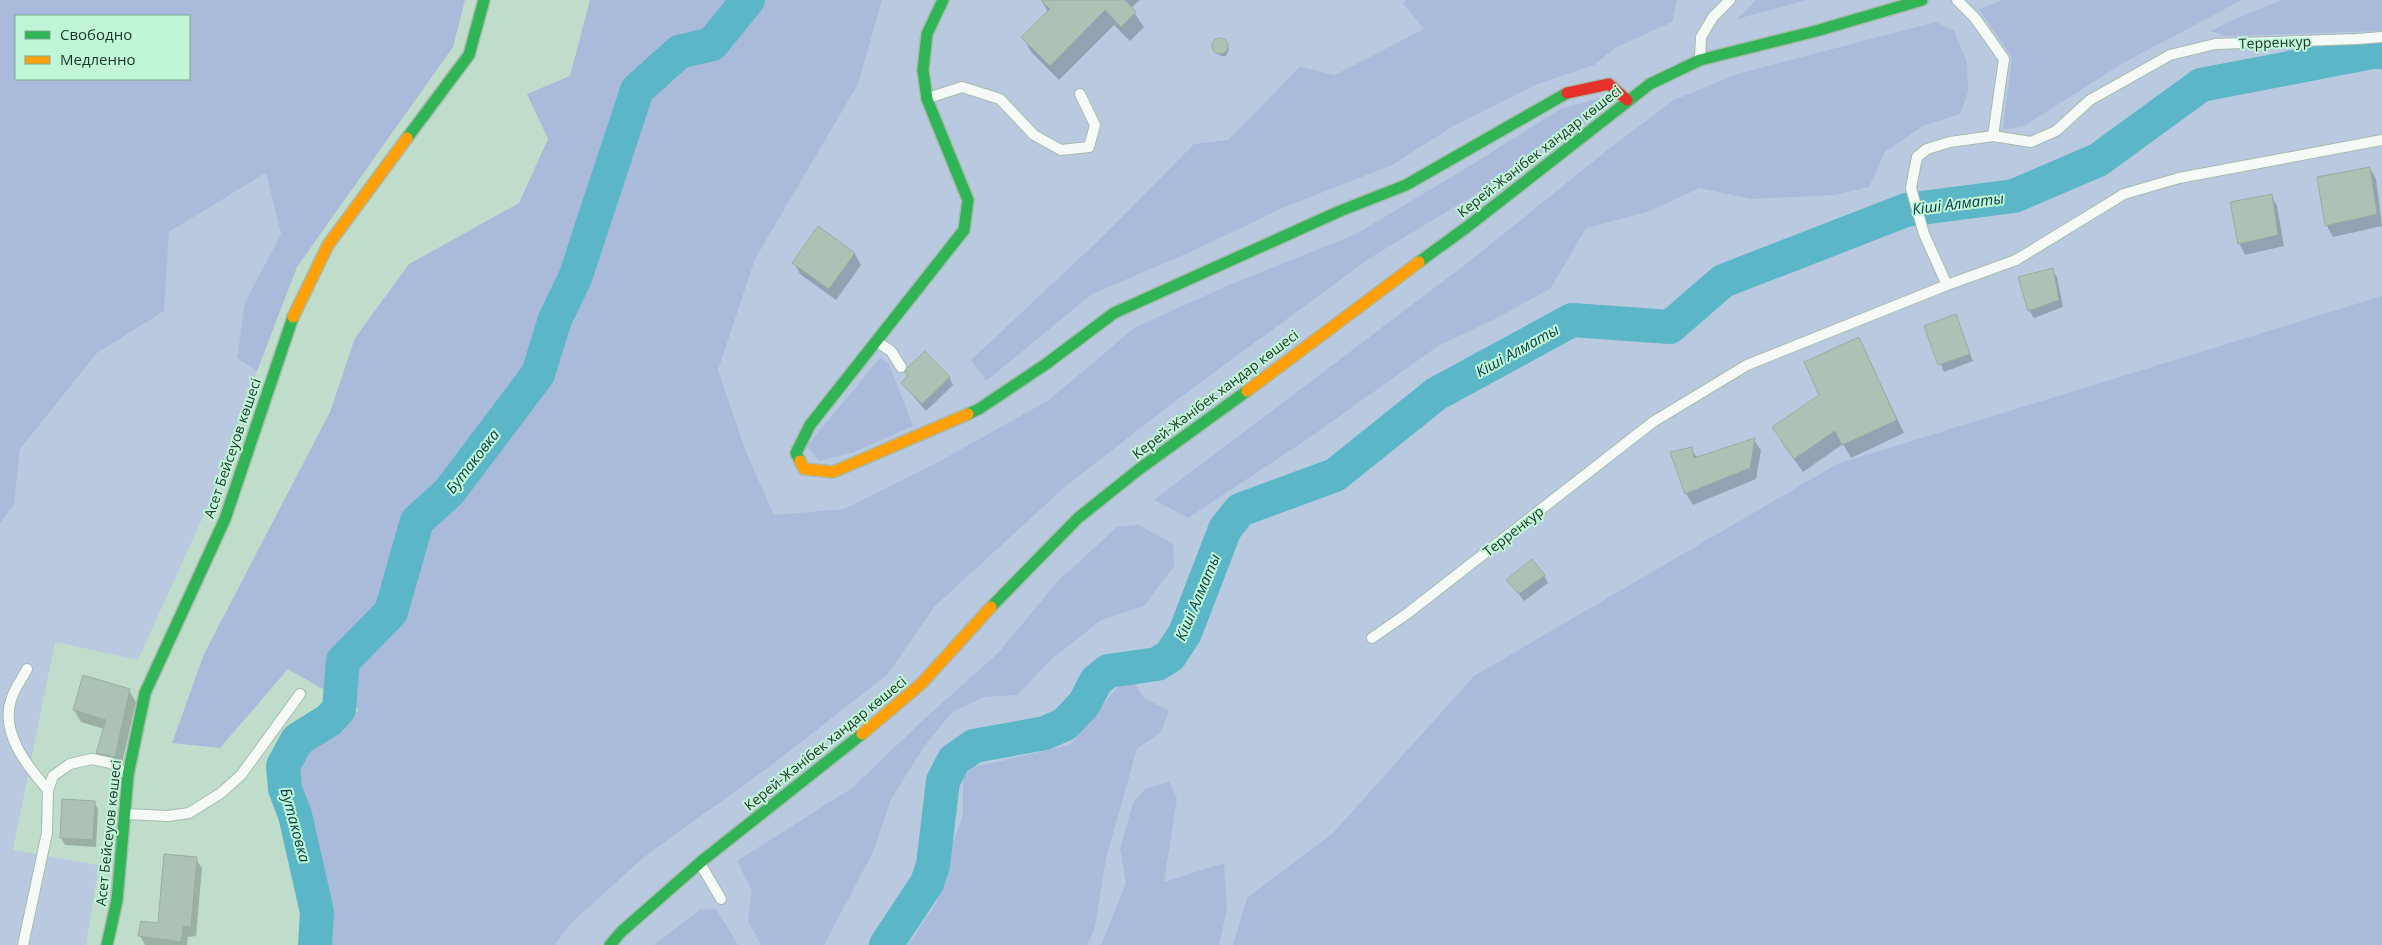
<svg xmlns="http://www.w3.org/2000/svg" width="2382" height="945" font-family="'Open Sans',sans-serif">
<rect width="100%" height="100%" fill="#c0ddcc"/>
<g fill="#b9cae0">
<polygon points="602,0 2382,0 2382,945 445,945"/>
<polygon points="266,173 281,234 245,302 237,358 257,371 219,482 138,660 55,642 13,850 99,865 86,945 0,945 0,523 14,505 20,449 97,353 163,311 169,232"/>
</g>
<g fill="#a9badb" fill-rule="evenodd">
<path d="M 0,0 L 465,0 L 453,47 L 297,267 L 257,371 L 237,358 L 245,302 L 281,234 L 266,173 L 169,232 L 164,311 L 97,353 L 20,449 L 14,505 L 0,523 ZM 16,16 L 189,16 L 189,79 L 16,79 Z"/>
<polygon points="590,0 882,0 858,84 755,259 718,370 746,452 774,515 844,509 940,461 1049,400 1134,328 1229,285 1356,234 1468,167 1560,109 1599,98 1606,108 1473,196 1370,258 1174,402 1066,486 934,607 888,674 773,764 644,857 569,925 555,945 331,945 332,918 303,824 292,763 359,710 288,669 220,748 172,743 204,654 330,412 355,338 409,264 519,203 548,139 527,94 570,76"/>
<polygon points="1406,0 1677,0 1672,22 1615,48 1594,65 1535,85 1455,125 1392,165 1285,207 1190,252 1092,294 986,381 971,360 1100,239 1194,144 1228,140 1300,67 1335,75 1424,29 1403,3"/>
<polygon points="1756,0 1806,0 1737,19"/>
<polygon points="2003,0 2242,0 2123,63 2024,126 2003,129 2012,58 1979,9"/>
<polygon points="2282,0 2382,0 2382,31 2226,36 2211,31 2230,21"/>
<polygon points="1936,22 1954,31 1967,62 1968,92 1960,114 1923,126 1885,152 1869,187 1835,195 1751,199 1700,188 1647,212 1586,228 1551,288 1497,318 1438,346 1309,438 1188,518 1154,500 1466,264 1610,148 1674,100 1737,74"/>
<polygon points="2382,296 2382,945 1233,945 1247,898 1333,833 1474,676 1837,464"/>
<polygon points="880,358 889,364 913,426 854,452 819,461 807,446"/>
<polygon points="1139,525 1173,544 1174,566 1144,606 1101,620 1053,658 1017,695 984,697 952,712 926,744 891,799 873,852 824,945 761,945 748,921 752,891 737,861 852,788 920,723 999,652 1059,580 1117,527"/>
<polygon points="1134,682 1144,698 1169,711 1161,732 1137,749 1106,858 1095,927 1087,945 908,945 937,902 948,855 963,816 963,777 975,767 1070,745 1120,684"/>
<polygon points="1169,782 1177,799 1164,882 1224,863 1227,909 1219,945 1101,945 1126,883 1120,849 1133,803 1146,788"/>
<polygon points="701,909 717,910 738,945 654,945"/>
</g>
<g fill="#0003">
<polygon points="1041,0 1140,0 1131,8 1144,27 1130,41 1114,25 1059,80 1031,52 1023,37 1048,12"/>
<polygon points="1217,40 1223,40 1229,49 1226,56 1221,56 1213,49"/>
<polygon points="2370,168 2376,179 2382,226 2333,237 2327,226 2318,178"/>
<polygon points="2271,195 2277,206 2284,246 2245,255 2239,243"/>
<polygon points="818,228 855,254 861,265 836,300 800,274 794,263"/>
<polygon points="2052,270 2057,277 2063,307 2034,318 2029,310"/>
<polygon points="1955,315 1973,361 1944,372 1925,326"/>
<polygon points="1858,338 1904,433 1851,458 1843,444 1803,472 1781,441 1820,395"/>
<polygon points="906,372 949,377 953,385 926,411 902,383 909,376"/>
<polygon points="1754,440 1761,450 1756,479 1693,505 1686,494 1672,453 1691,448 1697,458"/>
<polygon points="1544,575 1548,583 1524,601 1508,580"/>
<polygon points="129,690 136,702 121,768 104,764 97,753 104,729 81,722 74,710"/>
<polygon points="94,802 98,809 96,847 65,845 61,838"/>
<polygon points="196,859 202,868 196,936 188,937 187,945 145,945 140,936 160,925"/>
</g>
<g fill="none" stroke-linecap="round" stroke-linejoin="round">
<g stroke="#5bb6c7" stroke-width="34">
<polyline points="315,945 317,912 295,815 285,789 283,766 297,740 329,720 339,709 343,661 391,612 417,521 449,492 538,374 555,319 575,278 637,90 679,52 712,44 748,0"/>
<polyline points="886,945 927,883 933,865 943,781 954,760 974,746 1045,733 1065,724 1084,704 1096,681 1108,671 1157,664 1170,656 1185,633 1225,529 1240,510 1335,475 1436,394 1572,320 1670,327 1723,281 1906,210 2014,196 2098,160 2201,85 2372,52 2382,52"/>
</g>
</g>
<g fill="#acc2b5" stroke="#97aea1">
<polygon points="1041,0 1125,0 1136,12 1121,27 1105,10 1050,66 1021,37 1050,9"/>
<circle cx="1220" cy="46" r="8"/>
<polygon points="2370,167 2377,214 2325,226 2317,177"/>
<polygon points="2272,194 2278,235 2238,244 2230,202"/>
<polygon points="818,226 855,253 829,289 792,263"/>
<polygon points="2053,268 2059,300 2028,311 2018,277"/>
<polygon points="1956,314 1970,354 1938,365 1924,326"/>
<polygon points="1859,337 1897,420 1842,445 1835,431 1794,459 1772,427 1819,395 1804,362"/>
<polygon points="925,351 950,377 922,404 901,383 908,375 905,373 908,367"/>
<polygon points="1755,438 1750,468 1685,494 1670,452 1692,447 1694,458"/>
<polygon points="1532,559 1545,575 1519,594 1506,580"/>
<polygon points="83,675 130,689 115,757 96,753 106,720 73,710"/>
<polygon points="62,799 95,801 93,840 60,838"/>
<polygon points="164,854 197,857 191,927 183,927 181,942 138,936 141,921 158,923"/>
</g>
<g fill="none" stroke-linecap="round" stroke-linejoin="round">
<defs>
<g id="lane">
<polyline points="1957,0 1975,18 2004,59 1993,136"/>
<polyline points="1700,59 1701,37 1713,17 1730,0"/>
<polyline points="928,98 962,87 1000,99 1034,135 1061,150 1089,147 1095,125 1080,94"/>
<polyline points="1947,285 1924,234 1911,188 1917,157 1927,149 1950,142 1993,136 2031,142 2056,131 2090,100 2170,55 2215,44 2357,39 2382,37"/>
<polyline points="877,342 891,351 901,367"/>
<polyline points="1372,638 1408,613 1653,422 1747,365 1947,285 2016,260 2124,194 2179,178 2382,140"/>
<path d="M 27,669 C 22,679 14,689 11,700 C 0,733 28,767 48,790"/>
<polyline points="126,814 168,816 189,813 221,793 241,775 300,694"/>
<polyline points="701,865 721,899"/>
<polyline points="23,945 47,833 48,790 53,776 70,764 92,759 111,763 125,773"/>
</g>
<g id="fast">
<polyline points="407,138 469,55 484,0"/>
<polyline points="1419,262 1467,227 1650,84 1700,60 1816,31 1922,0"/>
<polyline points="968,414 979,409 1046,364 1114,313 1340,211 1406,185 1567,93"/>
<polyline points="800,461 796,453 810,425 964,230 968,200 927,99 923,70 927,34 943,0"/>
<polyline points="991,607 1078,518 1138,470 1247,391"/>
<polyline points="107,945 117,900 128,775 145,693 225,519 293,317"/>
<polyline points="610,945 621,932 703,860 862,734"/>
</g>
<g id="slow">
<polyline points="293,317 328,245 407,138"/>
<polyline points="1247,391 1419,262"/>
<polyline points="800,461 804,469 833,472 968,414"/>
<polyline points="862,734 921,684 991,607"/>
</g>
<polyline id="jam" points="1567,93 1609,84 1627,100"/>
</defs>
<use href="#lane" stroke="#a5bbae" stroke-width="12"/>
<use href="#fast" stroke="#a5bbae" stroke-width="14"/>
<use href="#slow" stroke="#a5bbae" stroke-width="14"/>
<use href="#jam" stroke="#a5bbae" stroke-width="14"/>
<use href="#lane" stroke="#f6faf7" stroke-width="10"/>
<use href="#fast" stroke="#30b455" stroke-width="11"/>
<use href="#slow" stroke="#ff9f0a" stroke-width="11"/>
<use href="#jam" stroke="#e5322d" stroke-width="11"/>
</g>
<g text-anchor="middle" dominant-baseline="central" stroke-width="4" stroke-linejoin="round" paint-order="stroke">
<g font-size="14" fill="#1e3327" stroke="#c0f6d7">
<text transform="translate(2275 42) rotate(-2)">Терренкур</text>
<text transform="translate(1539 151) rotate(-38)">Керей-Жәнібек хандар көшесі</text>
<text transform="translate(1215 394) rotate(-37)">Керей-Жәнібек хандар көшесі</text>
<text transform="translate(232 448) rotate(-71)">Асет Бейсеуов көшесі</text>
<text transform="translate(1513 531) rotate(-38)">Терренкур</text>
<text transform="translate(825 743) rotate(-39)">Керей-Жәнібек хандар көшесі</text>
<text transform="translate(108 833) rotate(-84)">Асет Бейсеуов көшесі</text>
</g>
<g font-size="15" font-style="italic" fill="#033946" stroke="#c0f6d7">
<text transform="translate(1958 203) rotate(-7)">Кіші Алматы</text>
<text transform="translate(1517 350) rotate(-29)">Кіші Алматы</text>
<text transform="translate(472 461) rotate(-52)">Бутаковка</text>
<text transform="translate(1197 597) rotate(-67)">Кіші Алматы</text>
<text transform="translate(296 825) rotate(75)">Бутаковка</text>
</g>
</g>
<rect x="15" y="15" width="175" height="65" fill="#c0f6d7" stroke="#7fa891"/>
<rect x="25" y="31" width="25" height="8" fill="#30b455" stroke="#7fa891"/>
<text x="60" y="40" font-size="15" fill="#1e3327">Свободно</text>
<rect x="25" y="56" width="25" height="8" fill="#ff9f0a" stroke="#7fa891"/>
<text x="60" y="65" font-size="15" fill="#1e3327">Медленно</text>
</svg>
